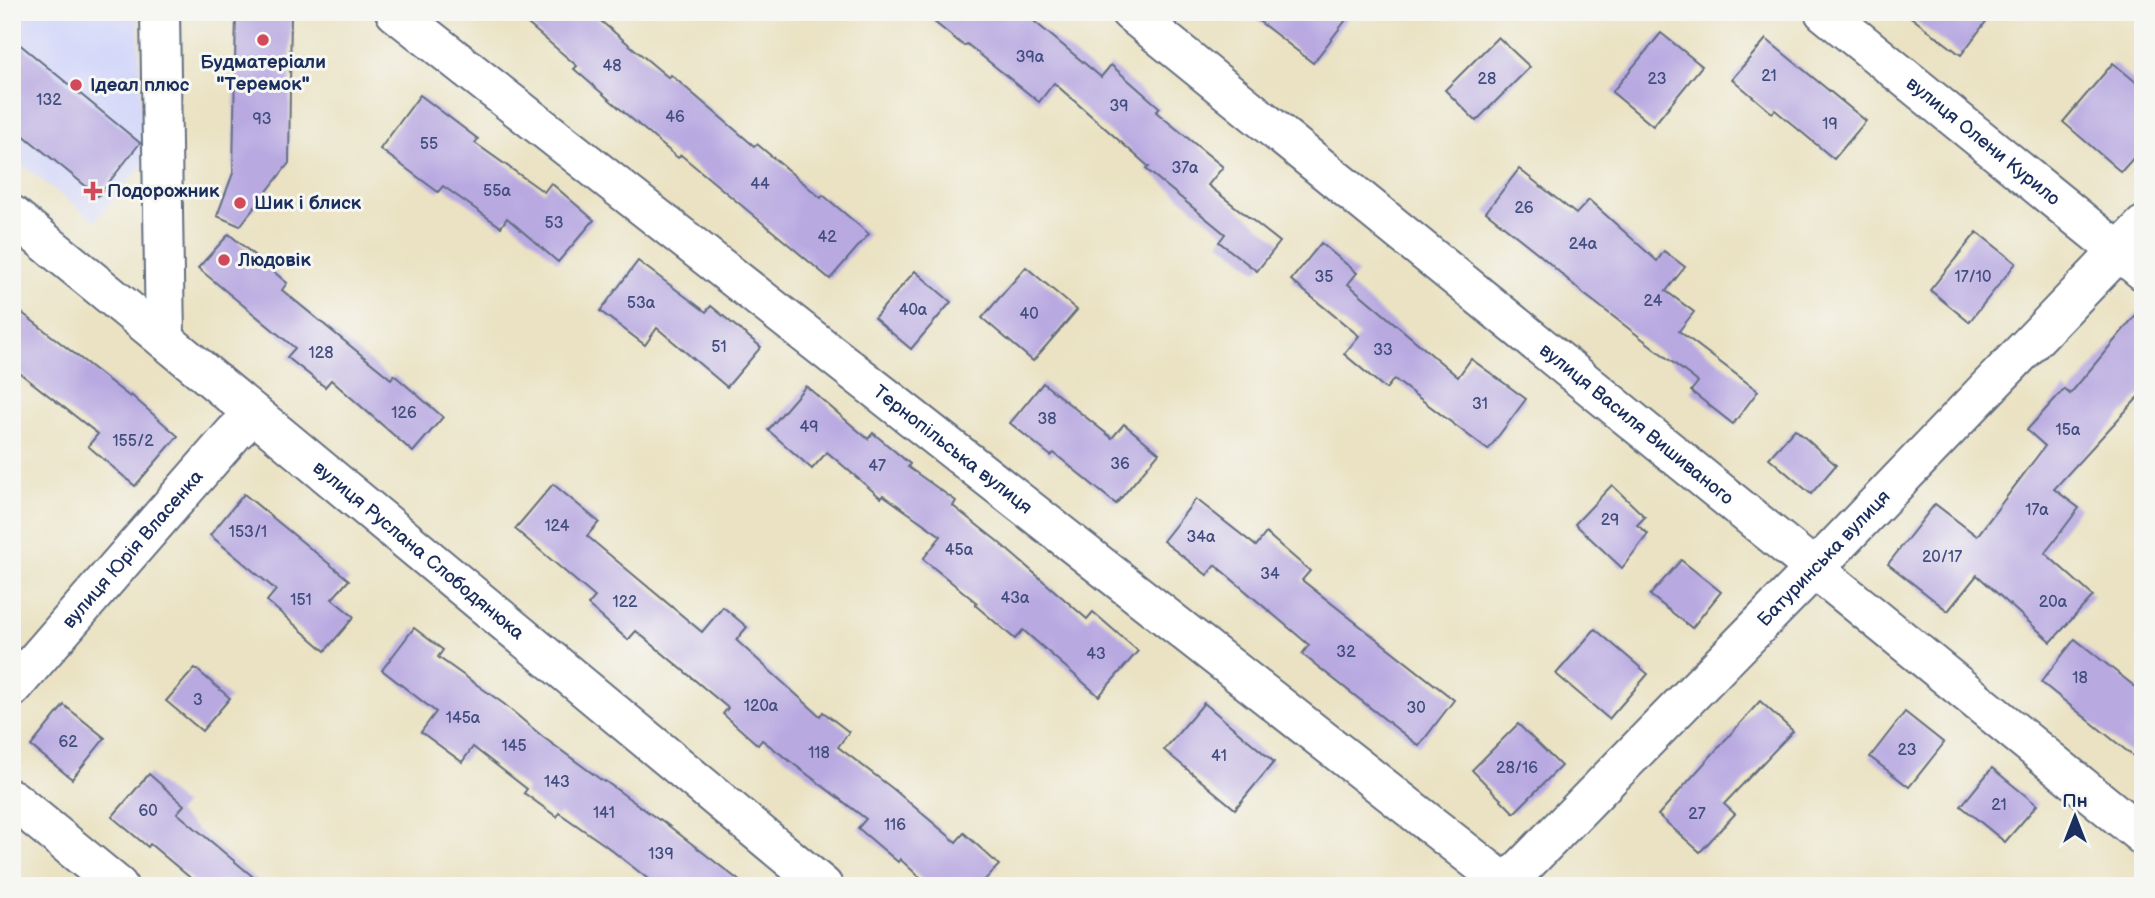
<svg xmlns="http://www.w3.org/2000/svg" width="2155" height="898" font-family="'Balsamiq Sans',sans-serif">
<rect width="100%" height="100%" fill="#f6f6f2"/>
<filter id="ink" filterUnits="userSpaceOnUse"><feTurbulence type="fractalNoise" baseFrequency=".0143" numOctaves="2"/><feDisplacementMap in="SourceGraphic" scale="14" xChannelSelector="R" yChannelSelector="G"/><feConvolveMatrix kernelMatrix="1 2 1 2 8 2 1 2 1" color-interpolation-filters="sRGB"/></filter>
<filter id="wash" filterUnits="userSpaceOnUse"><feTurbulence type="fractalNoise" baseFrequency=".00686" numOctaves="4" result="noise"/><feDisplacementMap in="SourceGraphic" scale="28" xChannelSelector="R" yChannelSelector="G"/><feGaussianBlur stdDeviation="1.57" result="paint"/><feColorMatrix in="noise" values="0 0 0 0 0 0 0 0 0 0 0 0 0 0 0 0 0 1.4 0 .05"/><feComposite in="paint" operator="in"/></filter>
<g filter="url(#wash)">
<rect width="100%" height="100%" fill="#eae2c2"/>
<polygon fill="#d4d8f9" points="12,12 138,12 143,165 95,221 12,157"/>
<g id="blocks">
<g fill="#b8a9e1">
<polygon points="236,12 291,12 289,163 240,226 217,216 233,173"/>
<polygon points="514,12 590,12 669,78 671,75 754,146 757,144 821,198 823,195 869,234 830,279 681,155 678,158 633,120 574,69 577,66"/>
<polygon points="922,12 1023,12 1101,77 1111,65 1160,108 1156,112 1223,167 1208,185 1280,242 1257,271 1219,242 1225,234 1146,169 1149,167 1054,83 1039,102 967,44 964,46"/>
<polygon points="1247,12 1352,12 1313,63"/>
<polygon points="1904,12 1993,12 1961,55"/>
<polygon points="1661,33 1702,66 1653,126 1612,92"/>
<polygon points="1498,37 1530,67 1476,121 1445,90"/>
<polygon points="12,38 140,143 98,196 12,126"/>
<polygon points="1766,39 1866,121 1834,159 1775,110 1772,113 1732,79"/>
<polygon points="2113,63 2143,88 2143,147 2121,172 2063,122"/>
<polygon points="420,95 478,139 475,143 544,192 551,183 594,220 558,262 507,218 501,227 443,186 438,192 380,149"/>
<polygon points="1519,169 1576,214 1589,200 1657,261 1664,251 1685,267 1666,291 1694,312 1679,331 1758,391 1733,424 1691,391 1698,382 1584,294 1539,254 1486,212"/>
<polygon points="1977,232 2016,263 1969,322 1930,290"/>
<polygon points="229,234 287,283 282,290 391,379 394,375 443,417 413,452 331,380 325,387 287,357 295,348 198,268"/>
<polygon points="1321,243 1357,273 1348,284 1458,377 1471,359 1526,399 1488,450 1394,379 1386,389 1344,354 1359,336 1291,280"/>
<polygon points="638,261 706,312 711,306 761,347 727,387 657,328 645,345 600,311"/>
<polygon points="1026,267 1077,310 1033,361 982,318"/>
<polygon points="915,271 951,302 911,349 874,318"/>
<polygon points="12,305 130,397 131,395 178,436 135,486 88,446 98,434 12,367"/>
<polygon points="2143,306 2143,392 2054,489 2079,508 2045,553 2093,596 2051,642 1977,575 1948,611 1888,564 1935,504 1977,536 2045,446 2027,430 2064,389 2070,394"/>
<polygon points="1043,383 1112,438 1124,424 1159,453 1116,504 1054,453 1051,456 1010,423"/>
<polygon points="806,386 868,439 873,433 910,464 908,467 956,501 953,506 996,540 1087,619 1093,612 1138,651 1099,696 1023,630 1015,639 975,605 977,603 923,559 941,536 883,495 881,498 827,452 812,469 768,430"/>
<polygon points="1795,429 1836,465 1811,494 1769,458"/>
<polygon points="553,484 599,522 587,536 702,632 723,607 747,627 736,640 820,716 823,712 849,732 838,747 892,788 956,842 964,833 999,865 979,886 929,886 900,859 898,862 858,828 866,819 762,740 758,745 723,714 728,708 636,631 628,640 588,605 595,597 515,529"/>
<polygon points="1612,485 1645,517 1637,525 1648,534 1622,568 1575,524"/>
<polygon points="244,494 349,580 332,599 354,617 325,651 267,601 276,590 210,535"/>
<polygon points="1196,499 1256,546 1266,533 1310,571 1302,580 1454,700 1419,746 1302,654 1309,645 1215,565 1207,575 1163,541"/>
<polygon points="1681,560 1721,592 1692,628 1650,595"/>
<polygon points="414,628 443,650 438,657 504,704 543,737 604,782 605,781 659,820 660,819 746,886 657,886 605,845 559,813 557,817 524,793 527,789 473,747 462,762 421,732 436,712 382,670"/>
<polygon points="1595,629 1648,674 1609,719 1556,674"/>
<polygon points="2075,639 2143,693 2143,764 2041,682"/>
<polygon points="195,668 230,698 202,731 166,701"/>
<polygon points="1760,701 1793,731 1724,804 1735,814 1700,852 1658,815"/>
<polygon points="1204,703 1274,762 1235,809 1164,750"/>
<polygon points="64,705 105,738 72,779 31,746"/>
<polygon points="1905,712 1944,743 1909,787 1870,757"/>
<polygon points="1518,724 1561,766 1514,813 1472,770"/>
<polygon points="1992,768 2037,805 2005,842 1961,806"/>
<polygon points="149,774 184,805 177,813 264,886 200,886 150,844 148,847 112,817"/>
</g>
</g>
</g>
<g filter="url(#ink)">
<use href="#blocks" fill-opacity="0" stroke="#636e81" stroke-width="2"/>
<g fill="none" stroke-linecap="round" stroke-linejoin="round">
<defs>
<g id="street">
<polyline points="160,12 165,340"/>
<path id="s1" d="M 395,12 L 1509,886"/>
<path id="s2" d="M 1130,12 L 2143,836"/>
<path id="s3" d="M 1824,12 L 2143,271"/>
<path id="s4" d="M 12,688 L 234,433 L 254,414"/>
<polyline points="12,799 118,886"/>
<path id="s5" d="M 1504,886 L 1814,569 L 2143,226"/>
</g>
<g id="secondary">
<path id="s6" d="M 12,215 L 165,340 L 823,886"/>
</g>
</defs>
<use href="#street" stroke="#636e81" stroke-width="42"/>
<use href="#secondary" stroke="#636e81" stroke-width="42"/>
<use href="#street" stroke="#fff" stroke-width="38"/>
<use href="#secondary" stroke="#fff" stroke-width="38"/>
</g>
</g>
<g fill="#d1495b" stroke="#f6f6f2" stroke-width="2.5">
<circle cx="263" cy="40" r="7"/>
<circle cx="76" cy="85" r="7"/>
<path d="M89.5 180.5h7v7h7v7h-7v7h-7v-7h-7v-7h7z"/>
<circle cx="240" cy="203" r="7"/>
<circle cx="224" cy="260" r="7"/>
</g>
<g text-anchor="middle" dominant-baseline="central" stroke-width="6" stroke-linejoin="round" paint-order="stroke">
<g font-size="16" fill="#424e7f">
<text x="1030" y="57">39а</text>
<text x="612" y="66">48</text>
<text x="1769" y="76">21</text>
<text x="1487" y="79">28</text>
<text x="1657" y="79">23</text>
<text x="49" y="100">132</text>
<text x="1119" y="106">39</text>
<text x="675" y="117">46</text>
<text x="262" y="119">93</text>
<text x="1830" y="124">19</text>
<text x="429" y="144">55</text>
<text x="1185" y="168">37а</text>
<text x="760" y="184">44</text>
<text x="497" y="191">55а</text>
<text x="1524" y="208">26</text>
<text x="554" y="223">53</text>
<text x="827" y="237">42</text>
<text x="1583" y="244">24а</text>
<text x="1324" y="277">35</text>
<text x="1973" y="277">17/10</text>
<text x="1653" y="301">24</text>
<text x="641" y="303">53а</text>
<text x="913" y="310">40а</text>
<text x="1029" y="314">40</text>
<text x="719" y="347">51</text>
<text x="1383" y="350">33</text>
<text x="321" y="353">128</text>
<text x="1480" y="404">31</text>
<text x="404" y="413">126</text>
<text x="1047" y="419">38</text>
<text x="809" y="427">49</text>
<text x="2068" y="430">15а</text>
<text x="133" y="441">155/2</text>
<text x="1120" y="464">36</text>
<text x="877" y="466">47</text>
<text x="2037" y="510">17а</text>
<text x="1610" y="520">29</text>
<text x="557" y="526">124</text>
<text x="248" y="532">153/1</text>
<text x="1201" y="537">34а</text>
<text x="959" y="550">45а</text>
<text x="1942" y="557">20/17</text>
<text x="1270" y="574">34</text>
<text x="1015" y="598">43а</text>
<text x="301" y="600">151</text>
<text x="625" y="602">122</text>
<text x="2053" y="602">20а</text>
<text x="1346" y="652">32</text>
<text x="1096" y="654">43</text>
<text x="2080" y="678">18</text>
<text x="198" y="700">3</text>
<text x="761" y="706">120а</text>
<text x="1416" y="708">30</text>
<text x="463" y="718">145а</text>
<text x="68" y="742">62</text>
<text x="514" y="746">145</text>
<text x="1907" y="750">23</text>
<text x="819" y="753">118</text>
<text x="1219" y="756">41</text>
<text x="1517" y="768">28/16</text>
<text x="557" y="782">143</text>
<text x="1999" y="805">21</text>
<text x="148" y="811">60</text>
<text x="604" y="813">141</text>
<text x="1697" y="814">27</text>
<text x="895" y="825">116</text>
<text x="661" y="854">139</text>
</g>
<g font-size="19" font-weight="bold" fill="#1b2f5e" stroke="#f6f6f2" text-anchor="start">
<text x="263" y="62" text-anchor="middle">Будматеріали<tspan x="263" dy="22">"Теремок"</tspan></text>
<text x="90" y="85">Ідеал плюс</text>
<text x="107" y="191">Подорожник</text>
<text x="254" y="203">Шик і блиск</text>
<text x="238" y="260">Людовік</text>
</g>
<g font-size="19" fill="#1b2f5e" stroke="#f6f6f2">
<text stroke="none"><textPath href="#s3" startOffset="205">вулиця Олени Курило</textPath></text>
<text stroke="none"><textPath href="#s2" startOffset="653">вулиця Василя Вишиваного</textPath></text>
<text stroke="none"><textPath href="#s1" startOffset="709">Тернопільська вулиця</textPath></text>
<text stroke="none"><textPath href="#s4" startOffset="184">вулиця Юрія Власенка</textPath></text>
<text stroke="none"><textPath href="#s6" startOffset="527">вулиця Руслана Слободянюка</textPath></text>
<text stroke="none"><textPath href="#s5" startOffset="458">Батуринська вулиця</textPath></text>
</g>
</g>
<rect width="2155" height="898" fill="none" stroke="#f6f6f2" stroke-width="42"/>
<g transform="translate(2075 817)" stroke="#f6f6f2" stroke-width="5" paint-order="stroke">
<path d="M0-5L12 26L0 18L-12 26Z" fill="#1b2f5e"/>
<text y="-10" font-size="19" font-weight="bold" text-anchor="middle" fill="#1b2f5e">Пн</text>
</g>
</svg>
